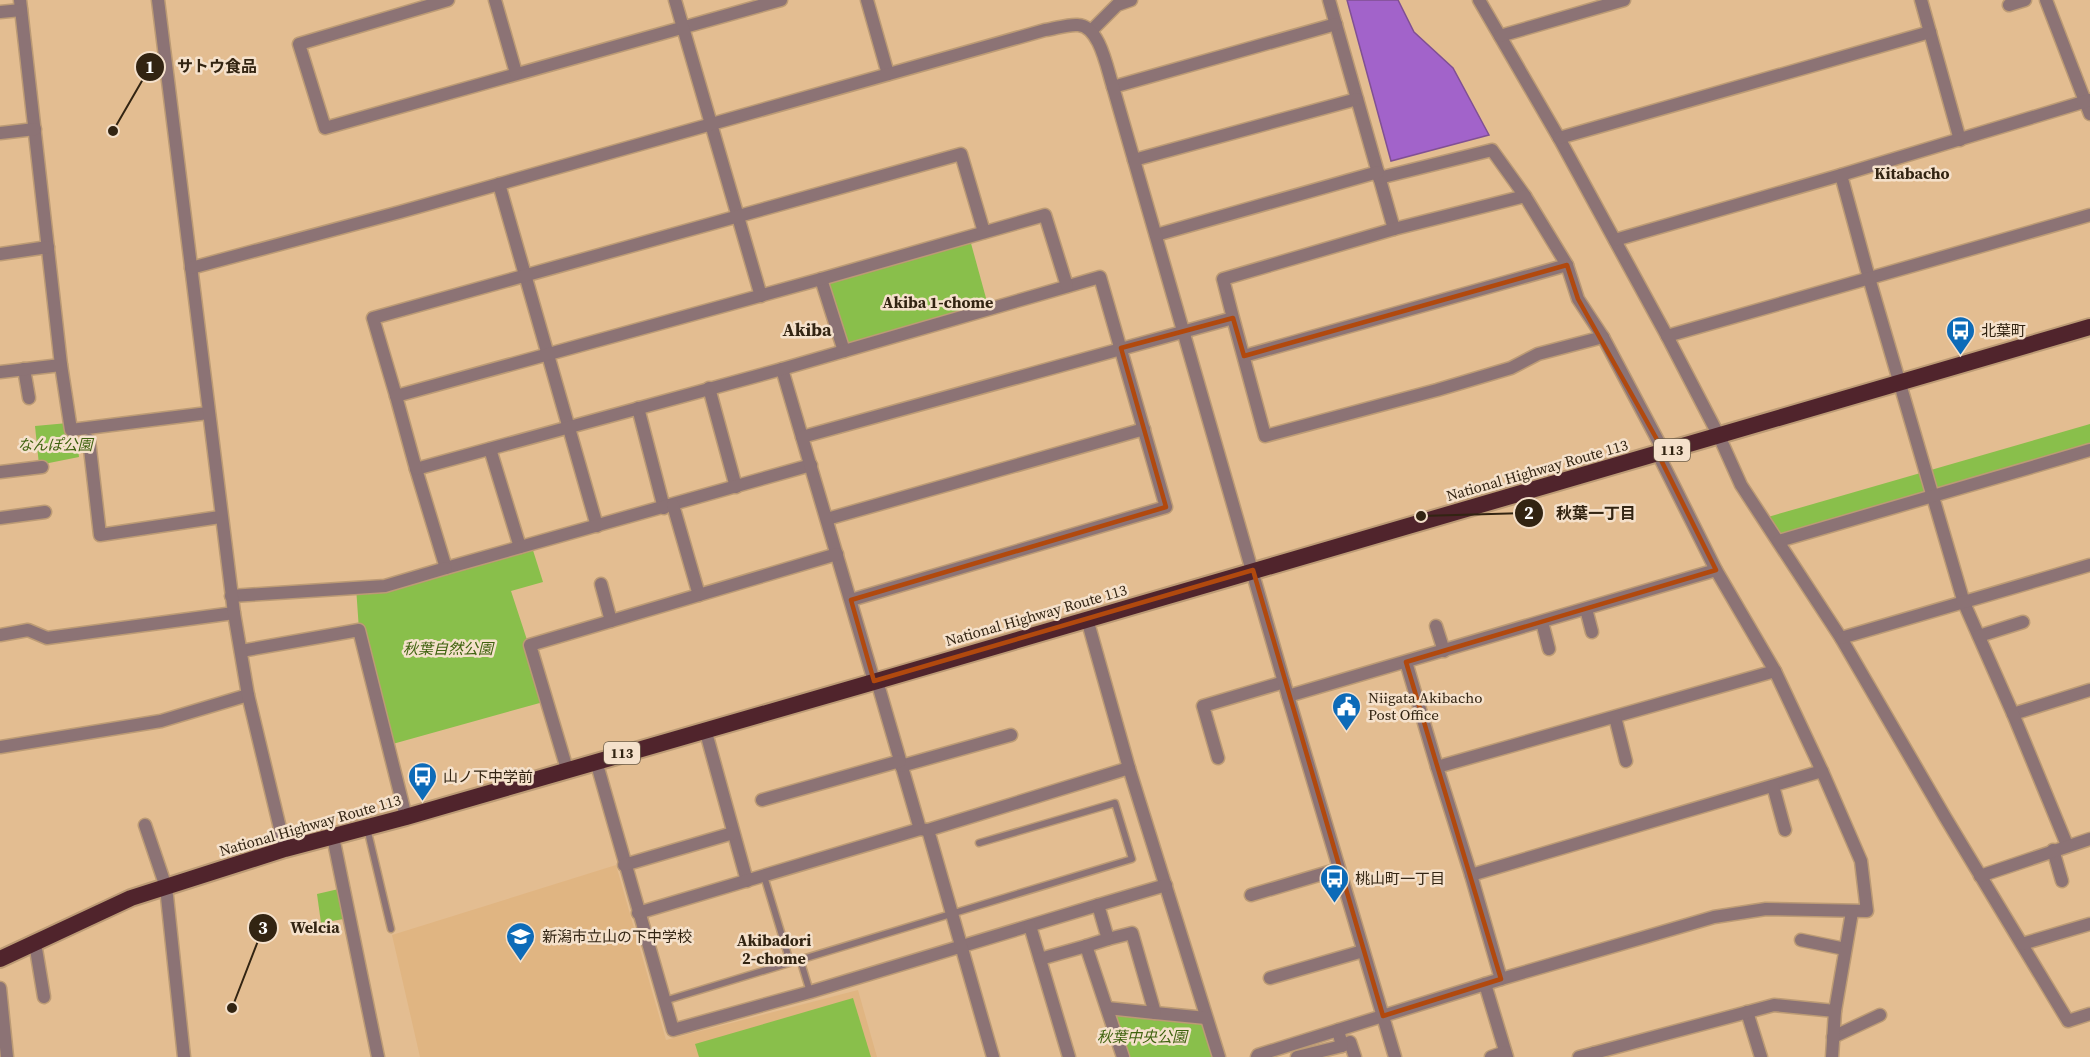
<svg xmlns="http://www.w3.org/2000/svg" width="2090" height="1057" font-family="'Source Serif 4','Noto Sans JP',serif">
<rect width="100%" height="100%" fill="#e3bd91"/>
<polygon fill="#e0b582" points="616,865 666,1040 858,990 877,1057 420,1057 392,935"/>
<g fill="#89bf4b">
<polygon points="969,236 989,309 844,351 821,279"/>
<polygon points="68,423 76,431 79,457 39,465 35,426"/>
<polygon points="2090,424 2090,450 1779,541 1768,517"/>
<polygon points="531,544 543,582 511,591 547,701 389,745 359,630 356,587"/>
<polygon points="343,888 349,918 321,923 317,894"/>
<polygon points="853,998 871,1057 699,1057 695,1044"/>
<polygon points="1110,1011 1204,1020 1216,1057 1124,1057"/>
</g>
<polygon fill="#a263ca" stroke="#805093" stroke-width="1.5" points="1347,0 1398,0 1414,32 1453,68 1489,135 1391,161"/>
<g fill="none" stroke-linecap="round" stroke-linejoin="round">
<defs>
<g id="service">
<polyline points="367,828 391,929"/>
<polyline points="764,876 790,962"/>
<polyline points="800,959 810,992"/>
<polyline points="664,1001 1132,859 1115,803 979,843"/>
</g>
<g id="minor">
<polyline points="20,0 61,365 71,430 208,413"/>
<polyline points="448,0 299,44 325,128 781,0"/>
<polyline points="495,0 516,73"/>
<polyline points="675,0 761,296"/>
<polyline points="867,0 888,74"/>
<polyline points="1329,0 1394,229"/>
<polyline points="1479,0 1559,138 1667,336 1719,436 1741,485 1841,638 1945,817 2068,1021 2090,1014"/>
<polyline points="1921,0 1960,140"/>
<polyline points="2046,0 2090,114"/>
<polyline points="2009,5 2025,0"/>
<polyline points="0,12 21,10"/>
<polyline points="1091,31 1117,5 1131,0"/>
<polyline points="1500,36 1624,0"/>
<polyline points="1113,87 1336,24"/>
<polyline points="0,133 35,129"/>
<polyline points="1559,138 1930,32"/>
<polyline points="1134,160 1357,99"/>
<polyline points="1841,175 1869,278 1964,603 2013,714 2090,690"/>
<polyline points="1379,178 1492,150 1525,196"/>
<polyline points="499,184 597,526"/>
<polyline points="1156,235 1378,172"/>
<polyline points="1615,240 1841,175 2090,100"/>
<polyline points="0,254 48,247"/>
<polyline points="821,279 844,351"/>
<polyline points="1667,336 2090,215"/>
<polyline points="1603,337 1664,452"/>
<polyline points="1244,356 1567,265"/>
<polyline points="24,369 29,398"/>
<polyline points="782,369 802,437"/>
<polyline points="0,372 61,365"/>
<polyline points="709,388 736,487"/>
<polyline points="396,396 373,318 961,154 984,232"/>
<polyline points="638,408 664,508"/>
<polyline points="89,440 100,535 220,517"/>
<polyline points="490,449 520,547"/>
<polyline points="811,465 446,568 416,469 782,369 1100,277 1166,507 851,600"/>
<polyline points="416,469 396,396 821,279 1045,215 1067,286"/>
<polyline points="0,472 42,467"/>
<polyline points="673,505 699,595"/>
<polyline points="0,518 45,512"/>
<polyline points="827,519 1144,429"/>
<polyline points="1779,541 2090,450"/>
<polyline points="601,584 611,621"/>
<polyline points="231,596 385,586 446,568"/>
<polyline points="1586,609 1592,632"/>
<polyline points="1542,622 1549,649"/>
<polyline points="1436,626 1444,651"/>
<polyline points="0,635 28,630 47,638 234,613"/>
<polyline points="1979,636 2023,622"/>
<polyline points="1841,638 2090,565"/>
<polyline points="241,651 359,630 406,817"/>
<polyline points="1406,662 1437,767"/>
<polyline points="1775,671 1437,767 1471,875 1822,771"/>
<polyline points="874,681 802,437 1233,318 1265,436 1437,390 1511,368 1538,354 1603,337 1578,299 1567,265 1525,196 1394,229 1223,279 1233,318"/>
<polyline points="877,681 920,829 927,830"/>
<polyline points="1288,696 1716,570"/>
<polyline points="2013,714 2067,845"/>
<polyline points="1615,717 1626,761"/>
<polyline points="705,729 747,881"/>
<polyline points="0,747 161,721 248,695"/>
<polyline points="1218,758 1203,706 1284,682"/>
<polyline points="596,761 673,1030 810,992 1098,905"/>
<polyline points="901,766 1011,735"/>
<polyline points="1129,768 1219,1057"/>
<polyline points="567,769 530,645 837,554"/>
<polyline points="1773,786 1785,830"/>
<polyline points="762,800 900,761"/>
<polyline points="145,825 166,887 184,1057"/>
<polyline points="333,837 378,1057"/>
<polyline points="2053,850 2062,881"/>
<polyline points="624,865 733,833"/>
<polyline points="1471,875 1501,979"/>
<polyline points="1980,876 2090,839"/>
<polyline points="1251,895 1339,869"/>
<polyline points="638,913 920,829"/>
<polyline points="1030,926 1069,1057"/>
<polyline points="1108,939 1132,933 1155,1013 1206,1018"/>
<polyline points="1801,940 1845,949"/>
<polyline points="35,943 44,997"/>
<polyline points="2022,944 2090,924"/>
<polyline points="1040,959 1086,946"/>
<polyline points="1270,978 1363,951"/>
<polyline points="1485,984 1507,1057"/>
<polyline points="0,988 7,1057"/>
<polyline points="1107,1008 1155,1013"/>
<polyline points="1747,1012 1761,1057"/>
<polyline points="1833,1037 1880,1015"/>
<polyline points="1342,1046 1350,1042 1355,1057"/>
<polyline points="1594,1053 1774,1005 1835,1011"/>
<polyline points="993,1057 928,830 1129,768 1087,619"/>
<polyline points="1123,1057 1086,946 1108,939 1098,905 1166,885"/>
<polyline points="1257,1057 1258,1055 1501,979 1714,917 1766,909 1867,911 1861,861 1822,771 1775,671 1716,570 1658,454"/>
<polyline points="1297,1057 1342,1046 1338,1030"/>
<polyline points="1491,1057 1505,1052"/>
<polyline points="1579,1057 1594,1053 1595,1057"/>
<polyline points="1832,1057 1835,1011 1852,912"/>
</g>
<g id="tertiary">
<polyline points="158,0 234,613 248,695 285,849"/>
<path d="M 191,268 L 400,212 L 1045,30 C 1055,29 1067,24 1078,25 C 1100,26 1107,69 1113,87 L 1288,696 L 1395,1057"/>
</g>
<polyline id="trunk" points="0,959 131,898 285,849 406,817 877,681 2090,327"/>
</defs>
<use href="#service" stroke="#bc9b75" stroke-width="9"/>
<use href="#minor" stroke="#bc9b75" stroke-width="15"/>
<use href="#tertiary" stroke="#bc9b75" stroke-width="15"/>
<use href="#trunk" stroke="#bc9b75" stroke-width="20"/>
<use href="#service" stroke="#8c7375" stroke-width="6"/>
<use href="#minor" stroke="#8c7375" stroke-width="12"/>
<use href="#tertiary" stroke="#8c7375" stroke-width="12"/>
<use href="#trunk" stroke="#50242c" stroke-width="16"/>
</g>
<path fill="none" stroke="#b1490e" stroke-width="4.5" stroke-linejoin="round" d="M 1567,265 L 1578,299 L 1664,452 L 1658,454 L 1716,570 L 1406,662 L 1501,979 L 1383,1016 L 1253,570 L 874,681 L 851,600 L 1166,507 L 1121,348 L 1233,318 L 1244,356 Z"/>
<defs>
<symbol id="bus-pin" viewBox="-11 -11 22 30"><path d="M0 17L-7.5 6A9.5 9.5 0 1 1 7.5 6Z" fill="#0d6bb8" stroke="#f5e1cb"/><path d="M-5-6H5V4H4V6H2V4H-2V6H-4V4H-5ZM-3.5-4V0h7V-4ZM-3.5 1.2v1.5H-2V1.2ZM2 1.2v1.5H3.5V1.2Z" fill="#fff"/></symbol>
<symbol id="civic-pin" viewBox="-11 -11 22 30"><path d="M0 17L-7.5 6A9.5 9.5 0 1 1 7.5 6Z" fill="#0d6bb8" stroke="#f5e1cb"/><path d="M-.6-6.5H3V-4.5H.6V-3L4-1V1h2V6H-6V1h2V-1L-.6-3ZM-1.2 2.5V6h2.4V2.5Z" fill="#fff"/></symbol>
<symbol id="school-pin" viewBox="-11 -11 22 30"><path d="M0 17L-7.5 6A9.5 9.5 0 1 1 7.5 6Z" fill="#0d6bb8" stroke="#f5e1cb"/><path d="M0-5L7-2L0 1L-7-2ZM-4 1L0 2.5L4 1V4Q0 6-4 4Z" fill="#fff"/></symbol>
</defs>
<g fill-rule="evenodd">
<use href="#bus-pin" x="1944" y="314" width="33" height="45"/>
<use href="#civic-pin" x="1330" y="690" width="33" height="45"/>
<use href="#bus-pin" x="406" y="760" width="33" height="45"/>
<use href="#bus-pin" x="1318" y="862" width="33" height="45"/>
<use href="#school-pin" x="504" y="920" width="33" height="45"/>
</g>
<g text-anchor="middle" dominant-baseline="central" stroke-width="5" stroke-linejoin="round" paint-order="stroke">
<g fill="#f5e1cb" stroke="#6c5d4a" stroke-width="1.5">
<rect x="1654" y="439" width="36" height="22" rx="4.5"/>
<rect x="604" y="742" width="36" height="22" rx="4.5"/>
</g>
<g font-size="14" font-weight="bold" fill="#322412">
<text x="1672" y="450">113</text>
<text x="622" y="753">113</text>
</g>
<g font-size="15" fill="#322412" stroke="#f5e1cb" text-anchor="start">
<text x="1981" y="330">北葉町</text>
<text x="1368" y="697">Niigata Akibacho<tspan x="1368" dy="17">Post Office</tspan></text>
<text x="443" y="776">山ノ下中学前</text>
<text x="1355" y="878">桃山町一丁目</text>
<text x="542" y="936">新潟市立山の下中学校</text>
</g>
<g font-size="15" font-style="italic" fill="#3f620f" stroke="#f5e1cb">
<text x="55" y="444">なんぽ公園</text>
<text x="448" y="648">秋葉自然公園</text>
<text x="1142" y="1036">秋葉中央公園</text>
</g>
<g font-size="15" fill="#322412" stroke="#f5e1cb">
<text transform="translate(1537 470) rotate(-16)">National Highway Route 113</text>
<text transform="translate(1036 615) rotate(-16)">National Highway Route 113</text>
<text transform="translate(310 825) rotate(-16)">National Highway Route 113</text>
</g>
<g font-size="16" font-weight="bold" fill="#322412" stroke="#f5e1cb">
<text x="1912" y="173">Kitabacho</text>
<text x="938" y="302">Akiba 1-chome</text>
<text x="774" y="940">Akibadori<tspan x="774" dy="18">2-chome</tspan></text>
</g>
<g font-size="18" font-weight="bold" fill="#322412" stroke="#f5e1cb">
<text x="807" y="329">Akiba</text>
</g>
</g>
<path fill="none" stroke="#322412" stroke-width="2" d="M113 131L150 67M1421 516L1529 513M232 1008L263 928"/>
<g fill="#322412" stroke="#f5e1cb" stroke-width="2">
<circle cx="113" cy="131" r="6"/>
<circle cx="1421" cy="516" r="6"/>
<circle cx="232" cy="1008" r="6"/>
<circle cx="150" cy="67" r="15"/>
<circle cx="1529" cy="513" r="15"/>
<circle cx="263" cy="928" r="15"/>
</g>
<g font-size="18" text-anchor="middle" font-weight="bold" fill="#fff">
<text x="150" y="73">1</text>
<text x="1529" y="519">2</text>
<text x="263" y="934">3</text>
</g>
<g font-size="16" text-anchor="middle" font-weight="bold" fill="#322412" stroke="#f5e1cb" stroke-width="5" stroke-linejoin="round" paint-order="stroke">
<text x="217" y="72">サトウ食品</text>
<text x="1596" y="519">秋葉一丁目</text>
<text x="315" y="933">Welcia</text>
</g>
</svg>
